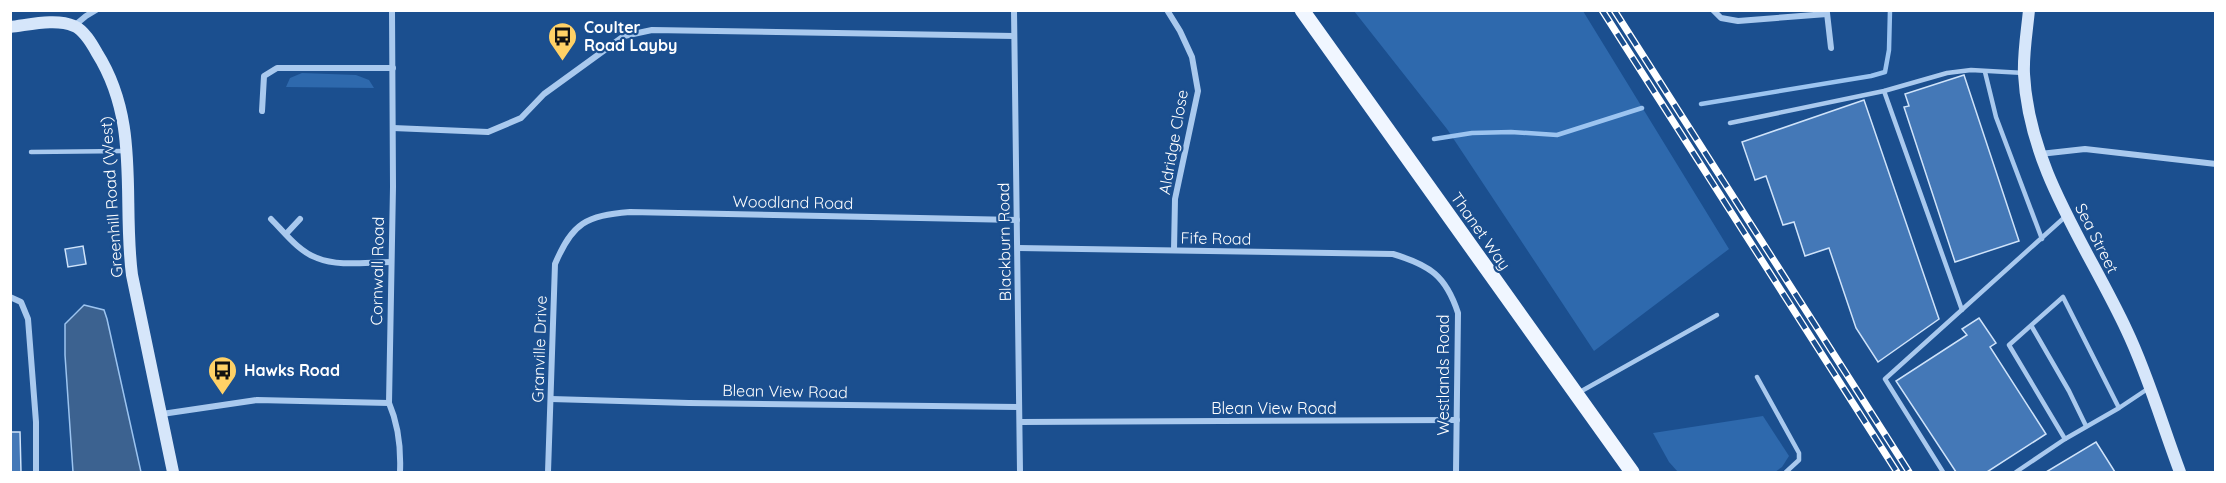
<svg xmlns="http://www.w3.org/2000/svg" width="2226" height="483" font-family="Quicksand,sans-serif">
<rect width="100%" height="100%" fill="#1b4f8f"/>
<g fill="#2e69ad">
<polygon points="1354,11 1583,11 1729,249 1594,351 1447,129"/>
<polygon points="302,73 356,75 369,80 374,88 286,87 290,78"/>
<polygon points="1763,416 1789,456 1782,467 1775,472 1678,472 1669,462 1653,433"/>
</g>
<polygon fill="#3c6290" stroke="#9cc4f0" stroke-width="1.5" points="84,305 104,310 107,319 141,472 73,472 65,355 65,324"/>
<g fill="none" stroke-linecap="round" stroke-linejoin="round">
<g stroke="#9cc4f0" stroke-width="4.5">
<polyline points="1701,104 1871,76 1885,72 1889,50 1890,10"/>
<polyline points="1434,139 1472,133 1511,132 1557,135 1642,108"/>
</g>
</g>
<g fill="#4478b7" stroke="#cfe3fa" stroke-width="1.5">
<polygon points="1964,75 2019,241 1955,262 1904,107 1909,106 1905,94"/>
<polygon points="1864,100 1939,319 1878,362 1856,328 1829,248 1805,256 1794,222 1783,225 1766,176 1755,180 1742,142"/>
<polygon points="83,246 86,264 68,267 65,249"/>
<polygon points="1979,318 1996,343 1990,347 2046,434 1987,472 1956,472 1896,381 1967,335 1962,329"/>
<polygon points="10,432 20,432 21,472 10,472"/>
<polygon points="2096,442 2115,472 2046,472"/>
</g>
<g fill="none" stroke-linecap="round" stroke-linejoin="round">
<g stroke="#a9c9ee" stroke-width="4.5">
<polyline points="1985,72 1996,117 2042,239"/>
<polyline points="1884,91 1962,310"/>
<polyline points="1730,123 1884,91 1947,73 1971,70 2024,73"/>
<polyline points="31,152 125,151"/>
<polyline points="2032,327 2069,391 2086,426"/>
<polyline points="1757,377 1799,453 1799,460 1786,472"/>
<polyline points="1578,393 1717,315"/>
<polyline points="2119,408 2065,439 2009,345 2063,297 2119,408 2149,388"/>
<polyline points="1943,472 1885,379 2066,216"/>
<polyline points="2016,472 2065,439"/>
</g>
<g stroke="#a9c9ee" stroke-width="6">
<path d="M 392,10 L 393,187 L 389,403 C 399,426 401,448 400,472"/>
<polyline points="1014,10 1020,472"/>
<polyline points="1167,10 1180,31 1192,57 1198,91 1175,199 1174,250"/>
<polyline points="1713,10 1721,18 1738,21 1827,14"/>
<polyline points="1827,13 1831,48"/>
<polyline points="74,26 86,16 96,10"/>
<polyline points="262,111 264,76 277,68 393,68"/>
<polyline points="393,128 488,132 521,118 544,94 624,36 652,30 1014,36"/>
<polyline points="2040,154 2085,149 2216,164"/>
<path d="M 271,219 C 284,232 299,252 317,258 C 339,267 367,262 391,262"/>
<polyline points="286,234 300,219"/>
<path d="M 1018,248 L 1393,254 C 1430,265 1446,276 1458,313 L 1456,472"/>
<polyline points="10,297 21,302 28,319 36,422 36,472"/>
<polyline points="551,399 689,403 1019,407"/>
<polyline points="162,414 257,400 389,403"/>
<polyline points="1020,422 1457,420"/>
<path d="M 548,472 L 555,264 C 573,222 586,216 630,212 L 1017,220"/>
</g>
<g stroke="#d6e6fa" stroke-width="12">
<path d="M 2029,10 C 2027,31 2023,54 2024,74 C 2029,170 2088,247 2127,331 C 2148,375 2163,427 2180,472"/>
<path d="M 10,27 C 29,25 56,18 74,26 C 84,30 92,44 97,53 C 141,123 122,198 132,275 L 173,472"/>
</g>
<polyline stroke="#f0f6ff" stroke-width="15" points="1302,10 1632,472"/>
<defs>
<g id="rail">
<polyline points="1602,10 1897,472"/>
<polyline points="1614,10 1909,472"/>
</g>
</defs>
<use href="#rail" stroke="#fff" stroke-width="7"/>
<use href="#rail" stroke="#1b4f8f" stroke-width="4.5" stroke-dasharray="14" stroke-linecap="butt"/>
</g>
<defs>
<symbol id="bus-pin" viewBox="-11 -11 22 30"><path d="M0 17L-7.5 6A9.5 9.5 0 1 1 7.5 6Z" fill="#ffd166" stroke="#1b4f8f"/><path d="M-5-6H5V4H4V6H2V4H-2V6H-4V4H-5ZM-3.5-4V0h7V-4ZM-3.5 1.2v1.5H-2V1.2ZM2 1.2v1.5H3.5V1.2Z" fill="#111"/></symbol>
</defs>
<g fill-rule="evenodd">
<use href="#bus-pin" x="546" y="20" width="33" height="45"/>
<use href="#bus-pin" x="206" y="354" width="33" height="45"/>
</g>
<g text-anchor="middle" dominant-baseline="central" stroke-width="4.5" stroke-linejoin="round" paint-order="stroke">
<g font-size="16" font-weight="bold" fill="#fff" stroke="#1b4f8f" text-anchor="start">
<text x="584" y="27">Coulter<tspan x="584" dy="18">Road Layby</tspan></text>
<text x="244" y="370">Hawks Road</text>
</g>
<g font-size="16" fill="#fff" stroke="#1b4f8f">
<text transform="translate(1173 142) rotate(-80)">Aldridge Close</text>
<text transform="translate(111 197) rotate(-94)">Greenhill Road (West)</text>
<text transform="translate(793 202) rotate(1)">Woodland Road</text>
<text transform="translate(1481 231) rotate(55)">Thanet Way</text>
<text transform="translate(1216 238) rotate(1)">Fife Road</text>
<text transform="translate(2097 238) rotate(63)">Sea Street</text>
<text transform="translate(1004 242) rotate(-91)">Blackburn Road</text>
<text transform="translate(377 271) rotate(-89)">Cornwall Road</text>
<text transform="translate(539 349) rotate(-88)">Granville Drive</text>
<text transform="translate(1443 375) rotate(-90)">Westlands Road</text>
<text transform="translate(785 391) rotate(1)">Blean View Road</text>
<text x="1274" y="408">Blean View Road</text>
</g>
</g>
<rect width="2226" height="483" fill="none" stroke="#ffffff" stroke-width="24"/>
</svg>
